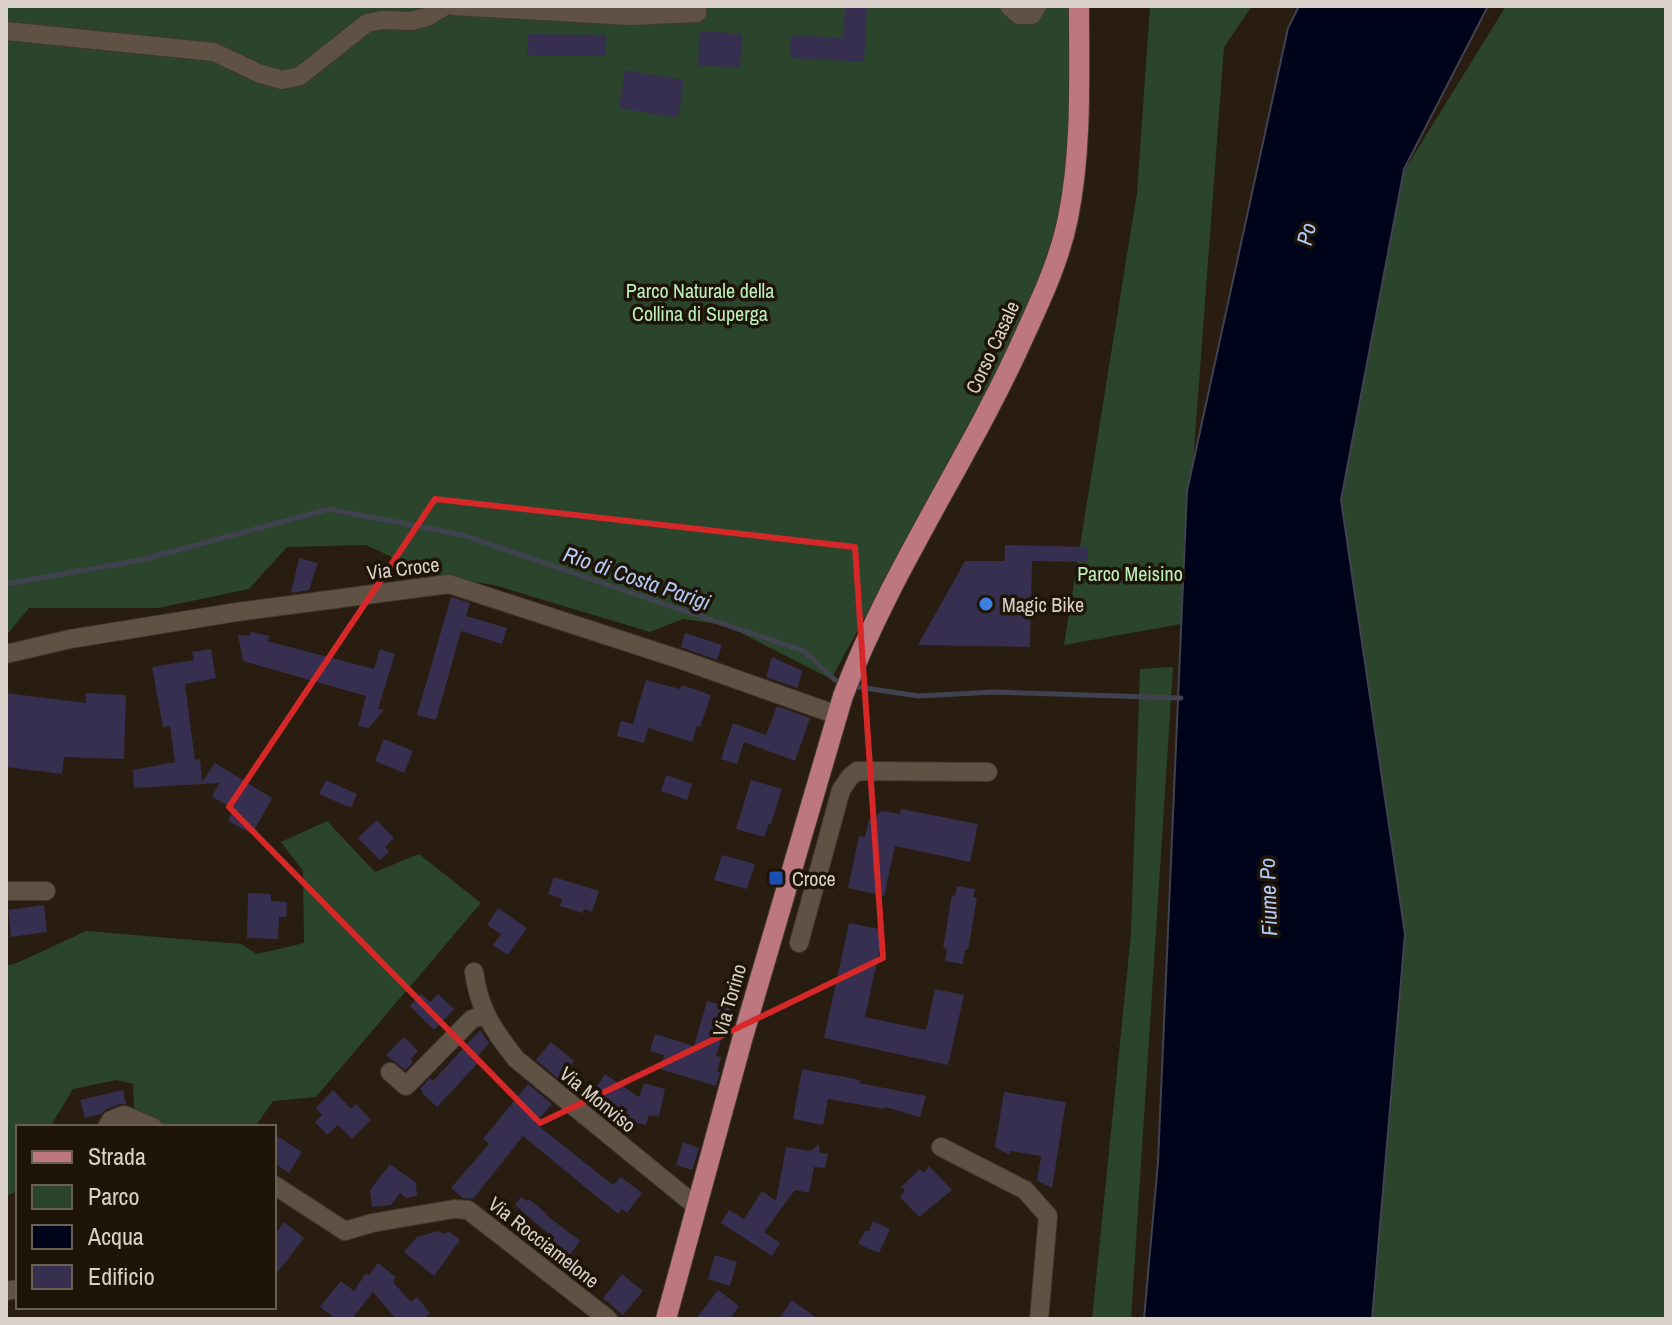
<svg xmlns="http://www.w3.org/2000/svg" width="1672" height="1325" font-family="'Archivo Narrow',sans-serif">
<rect width="100%" height="100%" fill="#281d10"/>
<g fill="#2a452b">
<polygon points="6,6 1069,6 1072,134 1060,217 1039,283 1004,358 964,436 831,679 725,625 683,619 650,632 494,585 431,575 366,545 287,547 249,589 158,608 29,608 6,636"/>
<polygon points="1150,6 1252,6 1224,47 1181,624 1064,645 1137,193"/>
<polygon points="1506,6 1666,6 1666,1319 1372,1319 1405,934 1341,500 1404,171"/>
<polygon points="1173,667 1131,1319 1092,1319 1131,934 1140,669"/>
<polygon points="327,821 375,872 419,854 481,903 316,1097 273,1101 255,1127 135,1127 133,1084 117,1080 73,1089 50,1127 18,1127 18,1191 6,1196 6,966 17,963 86,931 241,944 257,954 304,943 303,871 281,842"/>
</g>
<polygon fill="#00041b" stroke="#414250" stroke-width="2" points="1299,6 1488,6 1404,169 1341,500 1405,934 1372,1319 1144,1319 1158,1162 1187,491 1288,28"/>
<g fill="none" stroke-linecap="round" stroke-linejoin="round">
<g stroke="#414250" stroke-width="5">
<polyline points="6,584 141,560 329,509 463,535 608,585 804,651 835,680 842,683"/>
<polyline points="852,686 918,696 995,692 1181,698"/>
</g>
</g>
<g fill="#362f50">
<polygon points="845,6 867,6 864,62 790,58 791,35 843,38"/>
<polygon points="700,31 742,34 740,68 698,65"/>
<polygon points="528,34 606,35 606,56 527,55"/>
<polygon points="625,70 684,80 678,118 619,108"/>
<polygon points="1005,545 1088,547 1088,562 1032,561 1030,647 918,645 965,561 1005,561"/>
<polygon points="299,558 318,563 309,590 291,593"/>
<polygon points="451,597 470,603 466,616 507,628 502,644 461,631 436,720 417,715"/>
<polygon points="251,632 270,636 267,641 374,669 380,649 395,654 378,709 384,710 369,728 358,726 366,696 243,661 238,635 249,636"/>
<polygon points="685,633 722,645 717,660 681,647"/>
<polygon points="211,649 216,678 185,684 195,760 200,759 202,782 215,763 272,798 252,834 228,821 234,809 212,797 219,783 134,788 133,770 175,762 170,726 163,727 152,667 194,660 192,652"/>
<polygon points="772,657 803,671 797,688 766,677"/>
<polygon points="646,680 680,689 682,685 711,695 700,727 697,726 692,742 648,728 644,743 617,736 621,721 633,724"/>
<polygon points="6,693 86,703 86,693 126,695 124,759 64,757 62,774 6,767"/>
<polygon points="777,706 810,718 795,761 744,742 737,764 721,759 733,723 766,735"/>
<polygon points="384,739 413,751 404,773 375,761"/>
<polygon points="666,775 692,784 687,800 661,791"/>
<polygon points="326,780 357,794 351,808 319,794"/>
<polygon points="751,780 782,789 771,824 769,824 764,837 736,829"/>
<polygon points="901,809 978,824 970,862 895,846 884,896 848,888 859,836 865,837 869,820 882,811 900,814"/>
<polygon points="377,820 394,838 385,847 389,852 380,860 358,838"/>
<polygon points="722,855 755,864 747,889 714,880"/>
<polygon points="554,877 599,891 592,912 584,909 583,913 560,906 562,899 548,894"/>
<polygon points="957,886 975,889 973,897 977,898 968,950 965,950 963,964 945,961 947,949 943,948 952,895 955,896"/>
<polygon points="248,893 271,894 271,901 287,902 286,917 279,917 278,939 247,938"/>
<polygon points="44,905 47,932 11,937 8,910"/>
<polygon points="498,908 527,928 508,955 493,945 501,934 487,925"/>
<polygon points="849,923 884,930 865,1017 926,1030 935,989 964,995 948,1065 824,1038"/>
<polygon points="421,994 430,1002 438,994 454,1009 434,1030 410,1006"/>
<polygon points="707,1001 731,1008 716,1056 721,1057 717,1071 720,1072 716,1086 660,1069 664,1055 650,1051 655,1034 694,1046"/>
<polygon points="480,1030 489,1043 475,1059 479,1062 437,1107 422,1093 423,1092 420,1089 430,1078 433,1081"/>
<polygon points="404,1037 418,1051 411,1059 413,1062 405,1070 386,1055"/>
<polygon points="551,1042 574,1061 559,1079 536,1060"/>
<polygon points="802,1069 860,1080 859,1083 926,1096 920,1117 885,1107 885,1109 828,1099 823,1125 793,1119"/>
<polygon points="605,1074 639,1097 644,1083 665,1089 659,1117 649,1115 646,1125 625,1121 590,1097"/>
<polygon points="528,1084 552,1104 535,1123 613,1185 621,1177 642,1193 627,1213 622,1209 618,1214 523,1136 473,1199 463,1198 451,1188 489,1144 483,1139"/>
<polygon points="123,1090 126,1104 120,1104 107,1109 101,1114 85,1118 80,1100"/>
<polygon points="333,1090 351,1109 356,1104 371,1120 352,1139 338,1125 327,1135 315,1122 322,1115 316,1108"/>
<polygon points="1004,1092 1066,1102 1052,1188 1037,1181 1041,1156 1010,1151 1010,1155 995,1147"/>
<polygon points="274,1134 302,1152 289,1173 274,1163"/>
<polygon points="683,1142 699,1148 692,1170 676,1165"/>
<polygon points="819,1144 820,1153 828,1154 825,1168 814,1167 809,1193 795,1190 764,1232 780,1243 772,1256 721,1223 729,1210 744,1219 762,1191 776,1201 786,1147 811,1151"/>
<polygon points="390,1164 416,1183 417,1196 406,1198 400,1193 391,1205 372,1207 370,1190"/>
<polygon points="929,1166 952,1190 919,1217 900,1197 905,1190 901,1187 920,1169 924,1173"/>
<polygon points="521,1197 527,1201 529,1199 547,1214 546,1215 580,1241 565,1261 543,1244 550,1235 515,1205"/>
<polygon points="873,1221 890,1229 879,1253 858,1244 865,1231 869,1231"/>
<polygon points="284,1222 304,1238 274,1277 274,1236"/>
<polygon points="438,1231 445,1234 448,1231 460,1240 434,1276 404,1252 417,1237"/>
<polygon points="715,1255 737,1262 730,1286 708,1279"/>
<polygon points="378,1263 396,1277 393,1282 411,1302 417,1297 430,1313 423,1319 396,1319 373,1292 352,1319 336,1319 320,1307 341,1281 354,1291 366,1273 369,1275"/>
<polygon points="622,1274 643,1291 623,1315 603,1298"/>
<polygon points="718,1290 739,1306 730,1319 696,1319"/>
<polygon points="792,1300 818,1319 779,1319"/>
</g>
<g fill="none" stroke-linecap="round" stroke-linejoin="round">
<defs>
<g id="minor">
<polyline points="454,6 630,16 697,13 697,6"/>
<polyline points="1009,6 1019,15 1032,15 1037,6"/>
<polyline points="6,31 214,52 258,73 282,80 300,76 367,23 383,20 412,21 427,17 445,6"/>
<polyline points="6,654 70,639 237,612 449,584 682,660 837,715"/>
<polyline points="6,891 46,891"/>
<polyline points="799,943 841,790 850,777 857,771 988,772"/>
<path d="M 474,972 C 479,1009 493,1030 516,1059 L 696,1206"/>
<polyline points="390,1072 406,1086 472,1019 485,1015"/>
<polyline points="107,1127 111,1120 124,1115 153,1127"/>
<polyline points="941,1147 1025,1190 1048,1216 1039,1319"/>
<polyline points="274,1185 345,1231 372,1223 454,1209 468,1210 608,1319"/>
<polyline points="6,1291 18,1289"/>
</g>
<path id="primary" d="M 666,1319 L 742,1040 L 843,696 C 891,569 971,456 1026,332 C 1043,295 1060,258 1068,218 C 1082,149 1079,77 1079,6"/>
</defs>
<use href="#minor" stroke="#413830" stroke-width="20"/>
<use href="#primary" stroke="#413830" stroke-width="22"/>
<use href="#minor" stroke="#5f5244" stroke-width="18"/>
<use href="#primary" stroke="#bc787e" stroke-width="20"/>
</g>
<path fill="none" stroke="#d62828" stroke-width="6" stroke-linejoin="round" d="M 435,499 L 855,547 L 883,958 L 540,1123 L 229,807 Z"/>
<circle fill="#3f7fe0" stroke="#1e1407" stroke-width="3" cx="986" cy="604" r="8"/>
<rect fill="#1a4fb4" stroke="#1e1407" stroke-width="3" x="768" y="870" width="16" height="16" rx="4"/>
<g text-anchor="middle" dominant-baseline="central" stroke-width="7" stroke-linejoin="round" paint-order="stroke">
<g font-size="20" fill="#bcf0bd" stroke="#1e1407">
<text x="700" y="290">Parco Naturale della<tspan x="700" dy="23">Collina di Superga</tspan></text>
<text x="1130" y="573">Parco Meisino</text>
</g>
<g font-size="20" fill="#dad2ca" stroke="#1e1407">
<text transform="translate(992 347) rotate(-65)">Corso Casale</text>
<text transform="translate(403 568) rotate(-7)">Via Croce</text>
<text transform="translate(729 1000) rotate(-74)">Via Torino</text>
<text transform="translate(598 1099) rotate(39)">Via Monviso</text>
<text transform="translate(544 1242) rotate(38)">Via Rocciamelone</text>
</g>
<g font-size="20" fill="#dad2ca" stroke="#1e1407" text-anchor="start">
<text x="1002" y="604">Magic Bike</text>
<text x="792" y="878">Croce</text>
</g>
<g font-size="22" font-style="italic" fill="#b3cbf9" stroke="#1e1407">
<text transform="translate(1306 234) rotate(-77)">Po</text>
<text transform="translate(637 578) rotate(19)">Rio di Costa Parigi</text>
<text transform="translate(1268 897) rotate(-92)">Fiume Po</text>
</g>
</g>
<rect width="1672" height="1325" fill="none" stroke="#dad2ca" stroke-width="16"/>
<rect x="16" y="1125" width="260" height="184" fill="#1e1407" stroke="#696055" stroke-width="2"/>
<rect x="32" y="1151" width="40" height="12" fill="#bc787e" stroke="#696055" stroke-width="2"/>
<text x="88" y="1165" font-size="24" fill="#dad2ca">Strada</text>
<rect x="32" y="1185" width="40" height="24" fill="#2a452b" stroke="#696055" stroke-width="2"/>
<text x="88" y="1205" font-size="24" fill="#dad2ca">Parco</text>
<rect x="32" y="1225" width="40" height="24" fill="#00041b" stroke="#696055" stroke-width="2"/>
<text x="88" y="1245" font-size="24" fill="#dad2ca">Acqua</text>
<rect x="32" y="1265" width="40" height="24" fill="#362f50" stroke="#696055" stroke-width="2"/>
<text x="88" y="1285" font-size="24" fill="#dad2ca">Edificio</text>
</svg>
